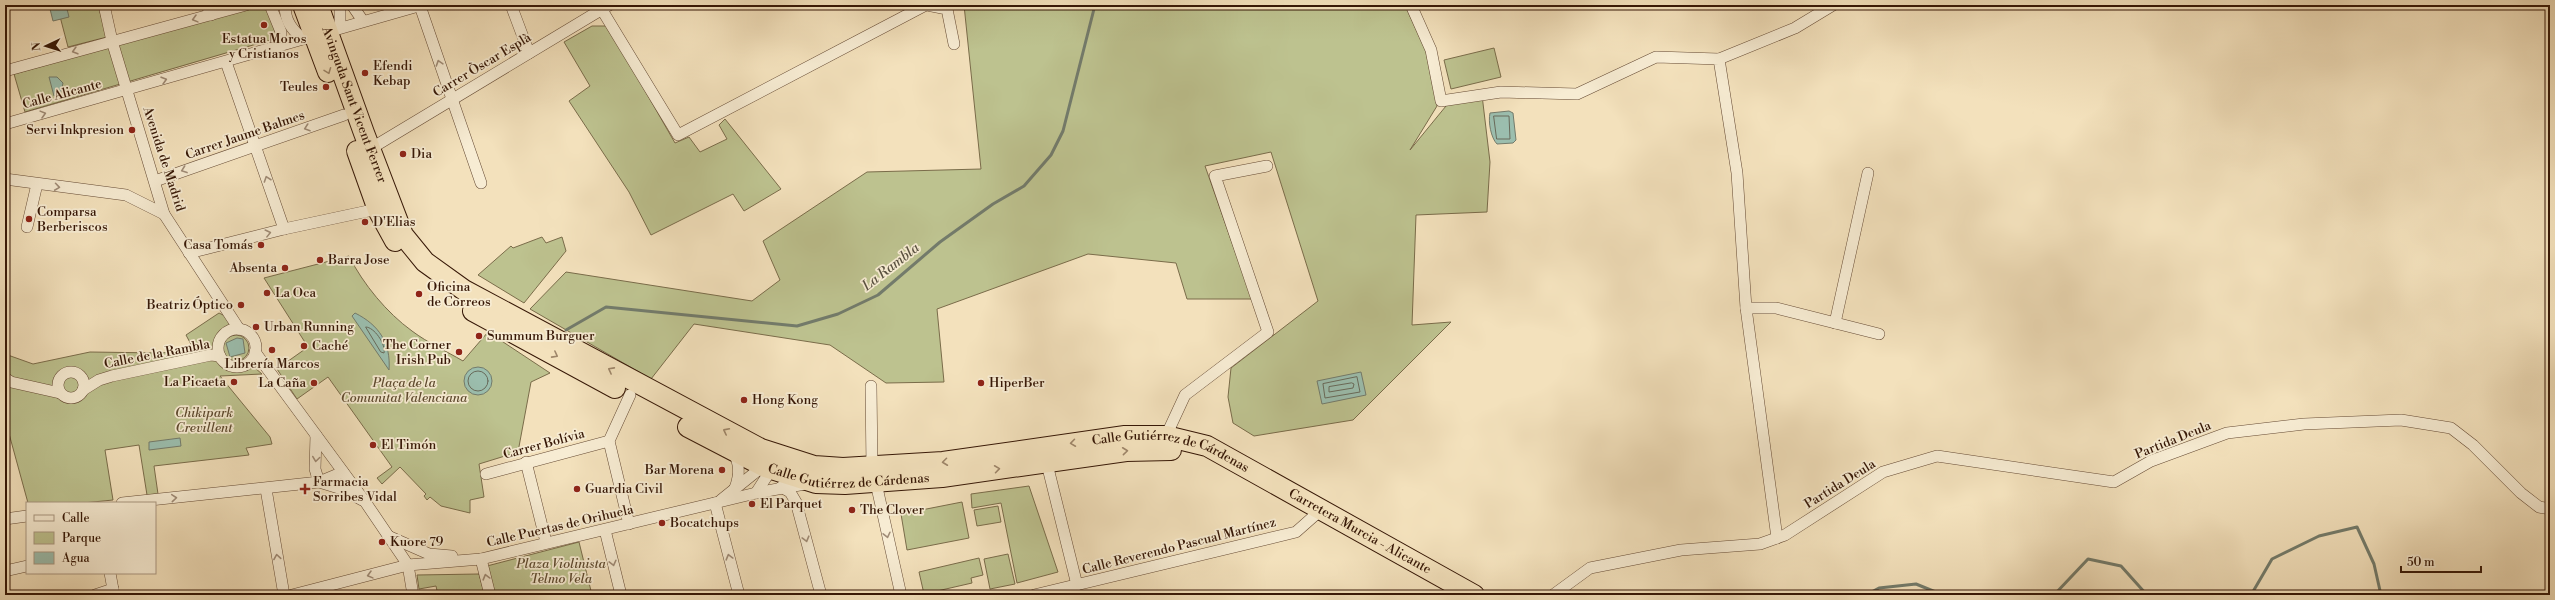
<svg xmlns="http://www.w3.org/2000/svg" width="2555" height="600" font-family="'Libre Bodoni',serif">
<rect width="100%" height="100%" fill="#f3e1bc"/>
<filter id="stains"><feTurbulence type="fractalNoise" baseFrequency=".005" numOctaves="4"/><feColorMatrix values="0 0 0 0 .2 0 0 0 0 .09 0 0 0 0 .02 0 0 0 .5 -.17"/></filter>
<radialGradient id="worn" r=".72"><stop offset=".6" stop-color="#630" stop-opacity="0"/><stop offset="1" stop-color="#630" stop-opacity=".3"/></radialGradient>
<g fill="#bdc28f" stroke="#7a6c4a">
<polygon points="57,5 98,5 107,37 68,47"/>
<polygon points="257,5 267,5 277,38 25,112 14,74"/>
<polygon points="964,5 1405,5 1426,51 1437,106 1410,150 1455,95 1482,95 1490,162 1487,212 1416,215 1412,325 1451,322 1353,420 1254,436 1233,423 1228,397 1231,368 1318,301 1271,152 1205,166 1252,299 1187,299 1176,263 1088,254 937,309 944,382 886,383 830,345 694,324 651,379 530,309 566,272 752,301 780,280 763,241 867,172 981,169"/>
<polygon points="592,26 608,26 675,143 689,137 700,152 727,139 719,125 725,119 781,189 744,211 733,194 651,235 629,192 569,101 590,86 564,42"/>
<polygon points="1494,48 1501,77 1451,89 1444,60"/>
<polygon points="542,237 546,243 562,237 566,251 524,303 478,275 511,246 513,248"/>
<path d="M 349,256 C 363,284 387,313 412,331 C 428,343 446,351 463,361 L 488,332 L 550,373 L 531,382 L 518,452 L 479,464 L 484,497 L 470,500 L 470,513 L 441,506 L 430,497 L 427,500 L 424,496 L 426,494 L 400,467 L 382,484 L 377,478 L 392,467 L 328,377 L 297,399 L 277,369 L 308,347 L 264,278 Z"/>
<path d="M 219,313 L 227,317 L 234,325 C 212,331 204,362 230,370 C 239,373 246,368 255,368 L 262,374 L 220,376 L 270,437 L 272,444 L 246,448 L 249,455 L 154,466 L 158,494 L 147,495 L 139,445 L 105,450 L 113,500 L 83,503 L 28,503 L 5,419 L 5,354 L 33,364 L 90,352 L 161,353 L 194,350 L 186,335 Z"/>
<circle cx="236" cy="348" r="13"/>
<polygon points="1029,486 1058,572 1017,583 1001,503 972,508 971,494"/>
<polygon points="962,502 969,538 907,550 901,514"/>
<polygon points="998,506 1001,522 977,526 974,510"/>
<polygon points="579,542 592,595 495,595 487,566"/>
<polygon points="1008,554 1015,584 990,589 984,559"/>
<polygon points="979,558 983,575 971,578 972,583 924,594 919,572"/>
<polygon points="479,574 485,595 438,595 436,586 419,589 417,575"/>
</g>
<g fill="#9bbeae" stroke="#737b6b">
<polygon points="49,5 66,5 69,17 53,21"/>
<polygon points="49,77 57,77 63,83 61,92 54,96"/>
<path d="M 1509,111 L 1513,113 L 1516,140 L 1513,143 L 1497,144 C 1491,138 1488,122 1490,113 Z"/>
<path d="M 355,313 C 379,325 391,343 389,370 L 352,316 Z"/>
<polygon points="237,338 243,339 245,353 230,357 226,343"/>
<circle cx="478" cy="381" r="14"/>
<polygon points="1361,372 1366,395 1322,404 1317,381"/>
<polygon points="180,438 181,446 149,450 149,442"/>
</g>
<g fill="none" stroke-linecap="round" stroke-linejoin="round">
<g stroke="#686a5a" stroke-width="1">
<polygon points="1494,116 1509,116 1510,139 1497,139"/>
<path d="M 366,327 C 374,327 386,344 384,353 L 381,352 Z"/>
<circle cx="478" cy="381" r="10"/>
<polygon points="1357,377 1360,392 1325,398 1323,384"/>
<polygon points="1352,383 1354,384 1353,388 1329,392 1329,387"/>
</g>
<g stroke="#737b6b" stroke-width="3">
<polyline points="566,330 606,307 797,326 838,314 878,295 940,242 993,204 1024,186 1051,155 1063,131 1095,5"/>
<polyline points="1866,595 1879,588 1916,584 1943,595"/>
<polyline points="2054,595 2088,559 2121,566 2147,595"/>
<polyline points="2251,595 2272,559 2319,536 2357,527 2374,564 2381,595"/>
</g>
<defs>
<g id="street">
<polyline points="104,5 112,41 164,214 239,329"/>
<polyline points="207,5 211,15"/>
<polyline points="270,5 281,32 281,45"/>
<path d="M 285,5 C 285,20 291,29 302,38"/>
<polyline points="352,5 363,21"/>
<polyline points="511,5 529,53"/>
<polyline points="599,5 678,135 926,5"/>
<polyline points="927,5 947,9 954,44"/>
<polyline points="1411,5 1431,50 1441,101 1501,92 1577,94 1656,57 1719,59 1737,173 1746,308 1777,538"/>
<polyline points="420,6 481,183"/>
<polyline points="340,27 340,5"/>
<polyline points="1719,59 1795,28 1833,5"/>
<polyline points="226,62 284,229"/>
<polyline points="5,71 246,5"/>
<polyline points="5,124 422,5"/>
<polyline points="370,149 609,5"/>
<polyline points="5,179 126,195 164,214"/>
<polyline points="155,181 344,115"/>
<polyline points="27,227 37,184"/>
<polyline points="189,253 284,229 382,208"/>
<polyline points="1746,308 1776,308 1879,334"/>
<polyline points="1835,323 1868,173"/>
<circle cx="237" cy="348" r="19"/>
<polyline points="255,352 366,503 408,565 413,595"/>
<circle cx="71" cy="385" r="13"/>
<polyline points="5,378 11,382 60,393"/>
<polyline points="871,386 872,468"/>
<polyline points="83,390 99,380 112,376 211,355 220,356"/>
<polyline points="316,435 315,469 319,482 343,472"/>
<polyline points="1166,436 1185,395 1268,332 1215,176 1267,166"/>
<path d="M 733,451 C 740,464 740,475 735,488"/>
<polyline points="526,462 546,542"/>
<polyline points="1049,472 1077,585"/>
<polyline points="486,474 609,441"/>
<polyline points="876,483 901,595"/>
<polyline points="781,487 790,492 796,502 821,595"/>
<polyline points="266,489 284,595"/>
<polyline points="756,493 767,476 765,463"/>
<polyline points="721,500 757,471 766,467"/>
<polyline points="122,503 319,482 342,489 362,500"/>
<polyline points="715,503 739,595"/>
<polyline points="5,519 27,516"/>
<polyline points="629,524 609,441 630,395"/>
<polyline points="605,530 621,595"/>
<polyline points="388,536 429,554 452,556"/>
<polyline points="481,559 490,595"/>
<polyline points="5,571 27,566"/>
<polyline points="110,573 114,595"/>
<polyline points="95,595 113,589"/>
<polyline points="292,595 408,565 481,559 756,493 805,484"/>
<polyline points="1034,595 1296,532 1322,509"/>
<polyline points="1553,595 1590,568 1681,550 1760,544 1785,535 1883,472 1937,456 2114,482 2151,461 2227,433 2304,424 2401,420 2451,428 2473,445 2521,493 2539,507 2550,509"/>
</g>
<g id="highway">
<polyline points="303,5 328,72"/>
<path id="s1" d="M 318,5 L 364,133 L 403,235 L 425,262 L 464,290 L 761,449 L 814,466 L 843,468 L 943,462 L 1125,436 L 1166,436 L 1207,446 L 1474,595"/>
<polyline points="357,151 378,210 395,241"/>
<polyline points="473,311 615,388"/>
<path id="s2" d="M 688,427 L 765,467 L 816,483 L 845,484 L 942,477 L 1126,451 L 1171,450"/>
</g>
</defs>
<use href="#street" stroke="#654a34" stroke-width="12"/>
<use href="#highway" stroke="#361706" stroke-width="22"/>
<use href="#street" stroke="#f7ecd3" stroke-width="11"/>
<use href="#highway" stroke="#f3e1bc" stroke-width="20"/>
</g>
<defs><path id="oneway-chevron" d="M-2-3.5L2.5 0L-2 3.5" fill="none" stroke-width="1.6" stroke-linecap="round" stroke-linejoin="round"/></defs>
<g stroke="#a08c77">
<use href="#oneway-chevron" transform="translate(195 19) rotate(165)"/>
<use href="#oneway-chevron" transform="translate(75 51) rotate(164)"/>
<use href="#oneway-chevron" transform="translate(439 63) rotate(-108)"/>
<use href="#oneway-chevron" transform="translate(164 80) rotate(-16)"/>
<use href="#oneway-chevron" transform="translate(43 114) rotate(-15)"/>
<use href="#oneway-chevron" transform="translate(307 128) rotate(161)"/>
<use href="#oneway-chevron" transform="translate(184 170) rotate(160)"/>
<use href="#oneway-chevron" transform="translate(267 179) rotate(-109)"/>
<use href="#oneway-chevron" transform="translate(57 187) rotate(8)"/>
<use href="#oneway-chevron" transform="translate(268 233) rotate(-14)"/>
<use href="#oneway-chevron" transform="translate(316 459) rotate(98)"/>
<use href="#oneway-chevron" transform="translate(174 498) rotate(-5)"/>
<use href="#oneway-chevron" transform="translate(887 535) rotate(77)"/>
<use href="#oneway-chevron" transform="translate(806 539) rotate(75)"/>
<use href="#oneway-chevron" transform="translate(277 557) rotate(-99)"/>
<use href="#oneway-chevron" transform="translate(729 557) rotate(-105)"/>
<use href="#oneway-chevron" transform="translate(613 563) rotate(76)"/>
<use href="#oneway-chevron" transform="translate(370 575) rotate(165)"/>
<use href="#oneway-chevron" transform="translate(486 577) rotate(-105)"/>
</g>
<g stroke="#9e866a">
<use href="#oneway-chevron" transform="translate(328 71) rotate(69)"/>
<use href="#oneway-chevron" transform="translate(555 355) rotate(28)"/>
<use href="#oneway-chevron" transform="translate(611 370) rotate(-152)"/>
<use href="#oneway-chevron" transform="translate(726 431) rotate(-153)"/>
<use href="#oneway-chevron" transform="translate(1073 443) rotate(172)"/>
<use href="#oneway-chevron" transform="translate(1125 451) rotate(-6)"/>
<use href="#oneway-chevron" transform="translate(945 462) rotate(173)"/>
<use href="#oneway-chevron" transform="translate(997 469) rotate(-8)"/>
</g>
<g fill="#8f2418" stroke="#f7ecd3" stroke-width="1.5">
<circle cx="264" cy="25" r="4"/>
<circle cx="365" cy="73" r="4"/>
<circle cx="326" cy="87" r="4"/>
<circle cx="132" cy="130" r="4"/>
<circle cx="403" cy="154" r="4"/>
<circle cx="29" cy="219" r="4"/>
<circle cx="365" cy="222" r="4"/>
<circle cx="261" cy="245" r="4"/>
<circle cx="320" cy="260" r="4"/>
<circle cx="285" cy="268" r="4"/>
<circle cx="267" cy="293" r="4"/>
<circle cx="419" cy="294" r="4"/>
<circle cx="241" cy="305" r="4"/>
<circle cx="256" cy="327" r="4"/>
<circle cx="479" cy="336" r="4"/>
<circle cx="304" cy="346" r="4"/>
<circle cx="272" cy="350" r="4"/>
<circle cx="459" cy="352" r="4"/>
<circle cx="234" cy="382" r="4"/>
<circle cx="314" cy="383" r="4"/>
<circle cx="981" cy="383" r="4"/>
<circle cx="744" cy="400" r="4"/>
<circle cx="373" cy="445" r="4"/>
<circle cx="722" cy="470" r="4"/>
<path d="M303 483h4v4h4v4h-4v4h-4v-4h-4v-4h4z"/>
<circle cx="577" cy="489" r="4"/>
<circle cx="752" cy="504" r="4"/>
<circle cx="852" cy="510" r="4"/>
<circle cx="662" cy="523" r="4"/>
<circle cx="382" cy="542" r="4"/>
</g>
<g text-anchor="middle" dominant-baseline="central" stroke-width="3.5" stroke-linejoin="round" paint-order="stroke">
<g font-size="13" fill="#361706" stroke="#f7ecd3" text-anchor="start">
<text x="264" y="39" text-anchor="middle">Estatua Moros<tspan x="264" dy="15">y Cristianos</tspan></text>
<text x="373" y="66">Efendi<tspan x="373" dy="15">Kebap</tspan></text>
<text x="318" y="87" text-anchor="end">Teules</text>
<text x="124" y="130" text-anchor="end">Servi Inkpresion</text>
<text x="411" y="154">Dia</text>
<text x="37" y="212">Comparsa<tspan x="37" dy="15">Berberiscos</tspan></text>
<text x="373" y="222">D'Elias</text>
<text x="253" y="245" text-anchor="end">Casa Tomás</text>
<text x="328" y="260">Barra Jose</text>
<text x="277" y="268" text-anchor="end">Absenta</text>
<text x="427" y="287">Oficina<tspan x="427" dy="15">de Correos</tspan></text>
<text x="275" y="293">La Oca</text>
<text x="233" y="305" text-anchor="end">Beatriz Óptico</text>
<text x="264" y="327">Urban Running</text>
<text x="487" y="336">Summum Burguer</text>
<text x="451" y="345" text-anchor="end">The Corner<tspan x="451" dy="15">Irish Pub</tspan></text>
<text x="312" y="346">Caché</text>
<text x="272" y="364" text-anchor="middle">Librería Marcos</text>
<text x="226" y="382" text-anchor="end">La Picaeta</text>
<text x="306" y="383" text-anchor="end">La Caña</text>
<text x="989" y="383">HiperBer</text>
<text x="752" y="400">Hong Kong</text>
<text x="381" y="445">El Timón</text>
<text x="714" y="470" text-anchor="end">Bar Morena</text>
<text x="313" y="482">Farmacia<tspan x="313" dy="15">Sorribes Vidal</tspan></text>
<text x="585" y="489">Guardia Civil</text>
<text x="760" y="504">El Parquet</text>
<text x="860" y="510">The Clover</text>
<text x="670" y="523">Bocatchups</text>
<text x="390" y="542">Kuore 79</text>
</g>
<g font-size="13" fill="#361706" stroke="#f7ecd3">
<text transform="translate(482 65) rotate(-31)">Carrer Òscar Esplà</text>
<text transform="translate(62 94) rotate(-15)">Calle Alicante</text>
<text stroke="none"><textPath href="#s1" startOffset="106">Avinguda Sant Vicent Ferrer</textPath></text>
<text transform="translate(245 135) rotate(-19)">Carrer Jaume Balmes</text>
<text transform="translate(164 159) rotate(72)">Avenida de Madrid</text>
<text transform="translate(157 354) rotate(-11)">Calle de la Rambla</text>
<text transform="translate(2173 440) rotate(-22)">Partida Deula</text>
<text transform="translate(544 444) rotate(-15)">Carrer Bolívia</text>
<text stroke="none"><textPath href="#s1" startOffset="1082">Calle Gutiérrez de Cárdenas</textPath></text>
<text stroke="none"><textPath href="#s2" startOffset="172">Calle Gutiérrez de Cárdenas</textPath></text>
<text transform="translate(1840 484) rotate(-32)">Partida Deula</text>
<text transform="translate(560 526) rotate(-13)">Calle Puertas de Orihuela</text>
<text stroke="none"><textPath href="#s1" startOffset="1292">Carretera Murcia - Alicante</textPath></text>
<text transform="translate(1179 546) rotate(-14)">Calle Reverendo Pascual Martínez</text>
</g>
<g font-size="13" font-style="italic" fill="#5e4a2f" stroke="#f7ecd3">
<text x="404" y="383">Plaça de la<tspan x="404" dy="15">Comunitat Valenciana</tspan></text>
<text x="204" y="413">Chikipark<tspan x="204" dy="15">Crevillent</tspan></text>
<text x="561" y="564">Plaza Violinista<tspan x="561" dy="15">Telmo Vela</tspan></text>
</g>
<g font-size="14" font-style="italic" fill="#595141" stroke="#f7ecd3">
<text transform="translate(891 267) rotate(-38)">La Rambla</text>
</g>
</g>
<rect width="2555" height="600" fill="none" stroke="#f3e1bc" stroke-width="20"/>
<rect x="6" y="6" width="2543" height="588" fill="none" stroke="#361706" stroke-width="2"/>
<rect x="10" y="10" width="2535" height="580" fill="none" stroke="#361706"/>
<rect x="26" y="502" width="130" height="72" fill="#f7ecd3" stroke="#aa9781"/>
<rect x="34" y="515" width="20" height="6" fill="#f7ecd3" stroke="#aa9781"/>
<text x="62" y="522" font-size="12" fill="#361706">Calle</text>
<rect x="34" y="532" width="20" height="12" fill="#bdc28f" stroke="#aa9781"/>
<text x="62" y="542" font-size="12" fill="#361706">Parque</text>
<rect x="34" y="552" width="20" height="12" fill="#9bbeae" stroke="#aa9781"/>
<text x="62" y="562" font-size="12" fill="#361706">Agua</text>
<g transform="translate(46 46) rotate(266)" stroke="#f7ecd3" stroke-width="3" paint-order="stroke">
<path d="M0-3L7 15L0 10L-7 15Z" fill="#361706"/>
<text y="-6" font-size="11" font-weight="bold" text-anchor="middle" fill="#361706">N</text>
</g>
<path d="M2401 566v6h80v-6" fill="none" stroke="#361706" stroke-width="2"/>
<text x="2407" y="566" font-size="12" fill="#361706" stroke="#f7ecd3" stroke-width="3" paint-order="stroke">50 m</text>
<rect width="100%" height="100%" filter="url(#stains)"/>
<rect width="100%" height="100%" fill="url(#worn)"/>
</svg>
